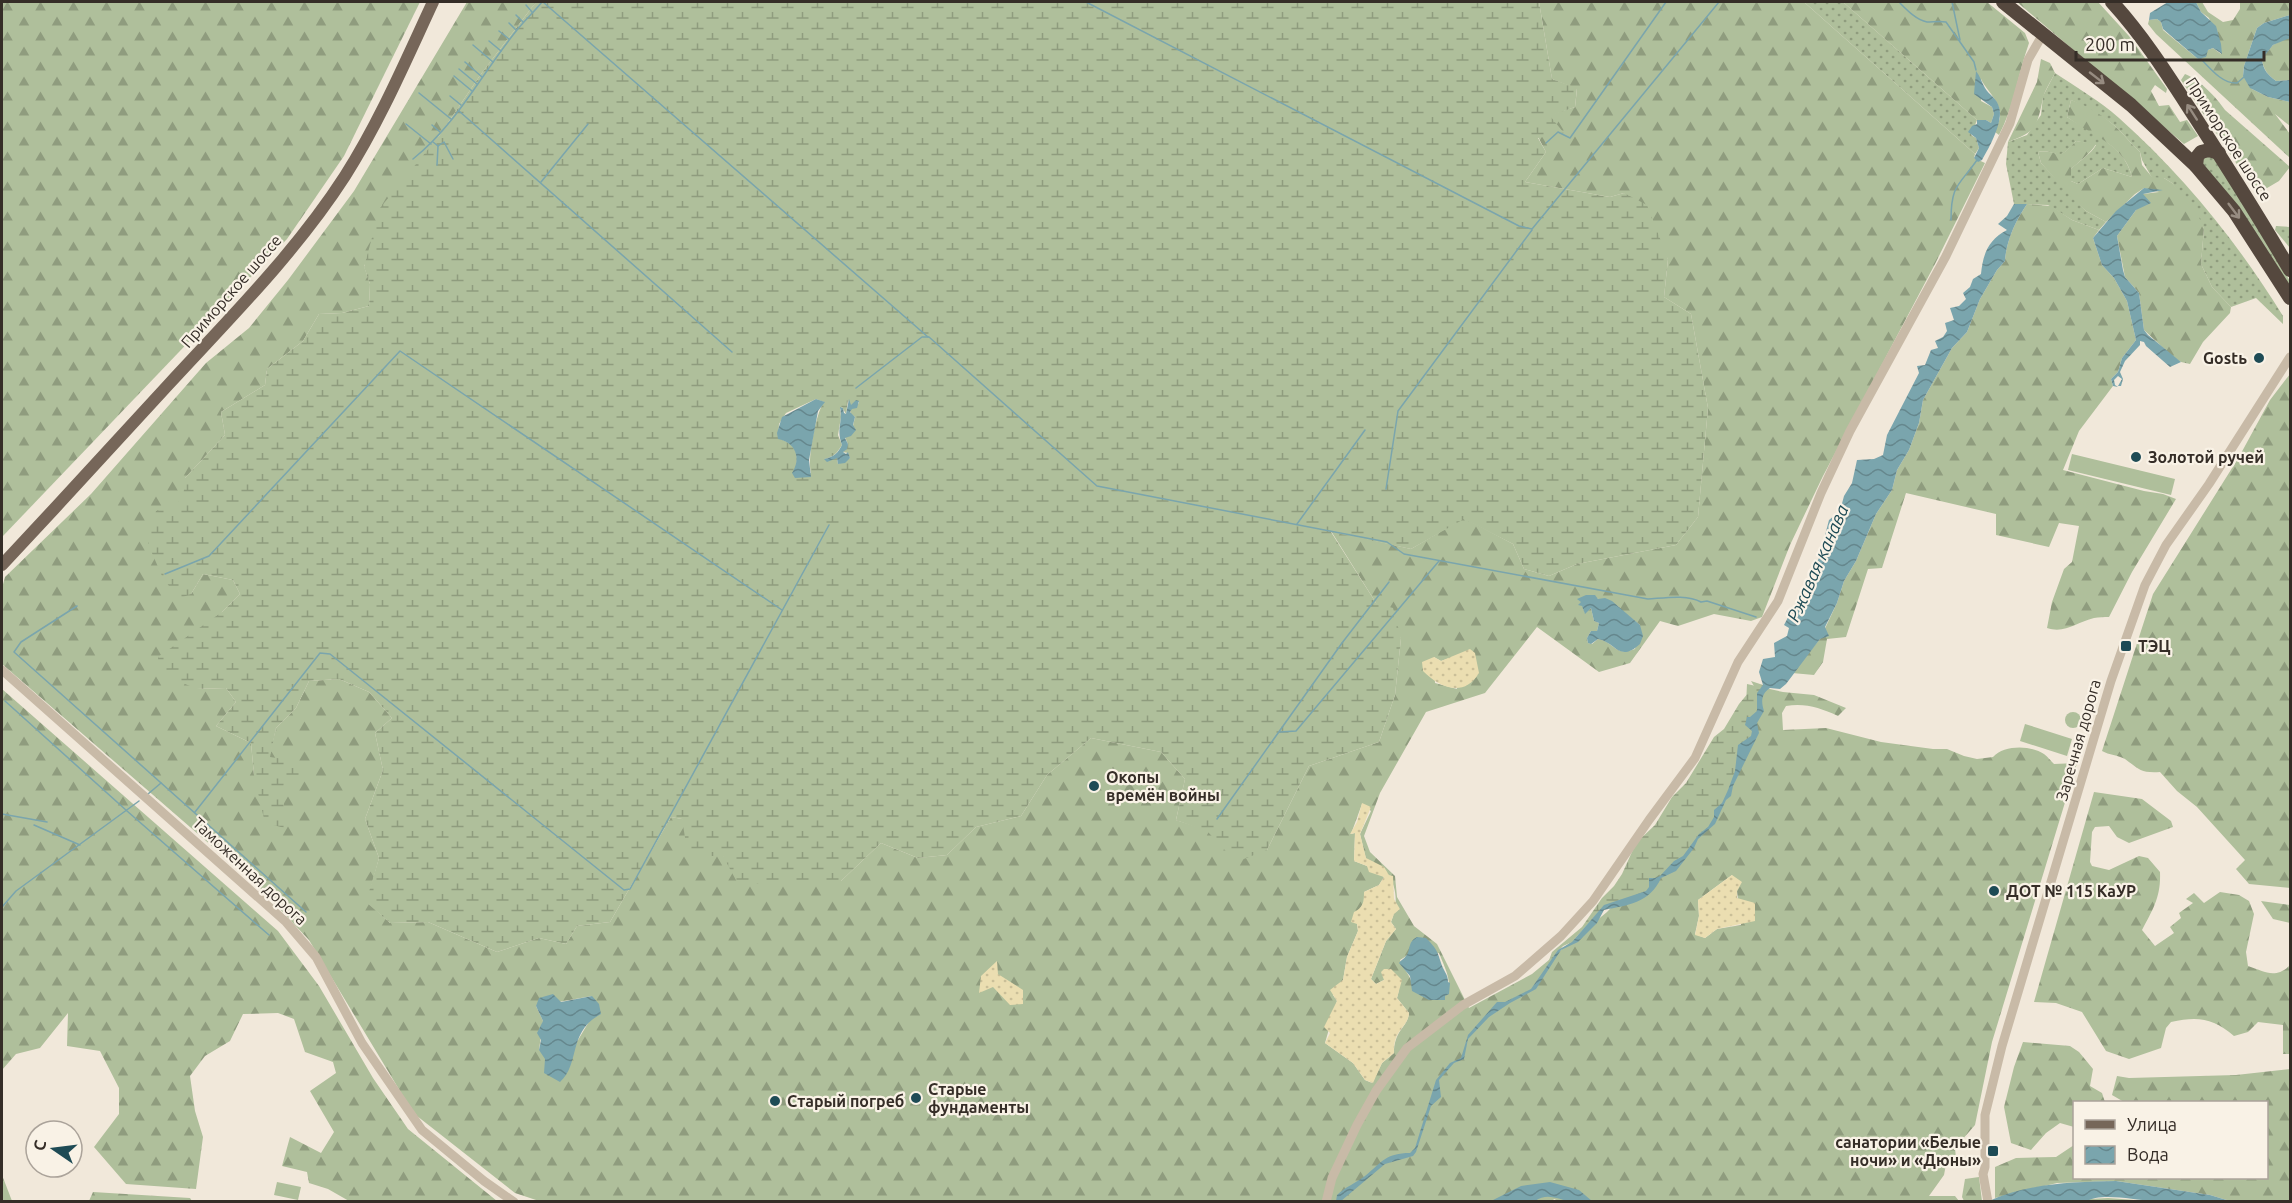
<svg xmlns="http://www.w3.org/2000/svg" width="2292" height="1203" font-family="Ubuntu,sans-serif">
<defs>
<pattern id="grass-dots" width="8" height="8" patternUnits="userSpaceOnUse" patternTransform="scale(1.5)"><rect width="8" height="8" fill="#afbf9b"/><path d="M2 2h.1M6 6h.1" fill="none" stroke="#8f9c7e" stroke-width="1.8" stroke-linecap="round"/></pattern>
<pattern id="forest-firs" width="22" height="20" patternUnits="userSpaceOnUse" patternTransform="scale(1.5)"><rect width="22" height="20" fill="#afbf9b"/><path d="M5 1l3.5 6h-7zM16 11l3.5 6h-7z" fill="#8f9c7e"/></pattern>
<pattern id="wetland-marsh" width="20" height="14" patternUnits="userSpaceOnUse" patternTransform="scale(1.5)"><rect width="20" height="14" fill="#afbf9b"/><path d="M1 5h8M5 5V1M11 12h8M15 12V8" fill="none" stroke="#8f9c7e"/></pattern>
<pattern id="sand-dots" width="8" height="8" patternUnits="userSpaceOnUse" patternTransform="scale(1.5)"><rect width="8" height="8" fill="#ebdeb1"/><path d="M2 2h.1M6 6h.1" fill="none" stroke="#cabf98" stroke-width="1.8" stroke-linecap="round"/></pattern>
<pattern id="water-waves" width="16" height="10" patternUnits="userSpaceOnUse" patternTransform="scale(1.5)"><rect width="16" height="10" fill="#7aa5ad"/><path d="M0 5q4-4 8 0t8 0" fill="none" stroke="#65878d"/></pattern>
</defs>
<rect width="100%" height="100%" fill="#f1e8da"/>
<g fill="url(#grass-dots)">
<polygon points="1804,2 1843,2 1977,120 1971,135 1976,138 1979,148 1975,154"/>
<path d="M 2055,73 C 2076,87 2100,101 2119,118 C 2183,175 2238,243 2283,316 L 2283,324 L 2256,298 L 2231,307 L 2212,287 L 2201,264 L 2204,228 L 2172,183 L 2164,178 L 2152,178 L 2142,160 L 2140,152 C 2132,145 2127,138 2120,131 C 2107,117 2088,109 2071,100 L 2067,117 C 2092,133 2125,146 2132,177 L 2103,168 L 2078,184 L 2071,181 L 2071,169 C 2078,162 2092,153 2096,145 L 2076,141 C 2055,165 2061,149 2038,152 L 2041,163 L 2086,211 L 2106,222 L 2099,230 L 2072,220 L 2048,205 L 2014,204 L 2006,164 L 2008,142 L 2027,135 L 2041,115 L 2043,96 Z"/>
<polygon points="2210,154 2217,161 2290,281 2290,287 2200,162"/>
<polygon points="2276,226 2290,227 2290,248 2275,230"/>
</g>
<g fill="url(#forest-firs)" fill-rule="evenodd">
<polygon points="2,2 420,2 344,156 287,239 2,537"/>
<path d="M 467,2 L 536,2 L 481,74 L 439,136 L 364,266 L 370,284 L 369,306 L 342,313 L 319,314 L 303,341 L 267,369 L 265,385 L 221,412 L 225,435 L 185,478 L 191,594 L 203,574 L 233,580 L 240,594 L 222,612 L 197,689 L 226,688 L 236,702 L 216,726 L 251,743 L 254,775 L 269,757 L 276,728 L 296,708 L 309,681 L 339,679 L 369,692 L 392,718 L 375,733 L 383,770 L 365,819 L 379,858 L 367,902 L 390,923 L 428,922 L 497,952 L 539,938 L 566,944 L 577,926 L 610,922 L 671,817 L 682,819 L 723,856 L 841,881 L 881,843 L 918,858 L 947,855 L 976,827 L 1021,816 L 1047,775 L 1091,738 L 1161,752 L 1185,779 L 1176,820 L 1267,850 L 1309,766 L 1379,742 L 1395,695 L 1401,638 L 1376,603 L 1331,531 L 1411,549 L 1464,518 L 1513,544 L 1524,569 L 1549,576 L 1577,564 L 1676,545 L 1698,517 L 1708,408 L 1691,314 L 1664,297 L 1668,259 L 1624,193 L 1610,197 L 1525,182 L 1546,152 L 1538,137 L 1550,115 L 1575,107 L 1577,89 L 1552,79 L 1539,2 L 1804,2 L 1975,154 L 1974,158 L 1985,163 L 1935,264 L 1823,476 L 1790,545 L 1762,617 L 1751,621 L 1714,614 L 1678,626 L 1660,621 L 1630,663 L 1599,672 L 1537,627 L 1485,693 L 1426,712 L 1380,793 L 1364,836 L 1370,852 L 1395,876 L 1397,897 L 1414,926 L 1437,944 L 1469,1008 L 1532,974 L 1607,912 L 1635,883 L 1746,705 L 1747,684 L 1783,692 L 1814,695 L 1846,708 L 1838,716 C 1820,708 1806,703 1786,706 L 1782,713 L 1783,730 L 1826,728 L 1881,742 L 1933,749 L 1947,749 L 1964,756 L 1977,759 L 1993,757 C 2004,745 2030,745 2044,754 C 2047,756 2051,761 2054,764 L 2077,763 L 1992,1042 L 1975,1125 L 1955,1148 L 1957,1168 L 1947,1159 L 1944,1175 L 1929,1196 L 1955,1196 L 1959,1201 L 1557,1202 L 1555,1199 L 1548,1202 L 539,1201 L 515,1193 L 417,1116 L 403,1096 L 309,940 L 258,886 L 2,664 L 2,588 L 5,577 L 91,494 L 206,363 L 249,328 L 288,280 L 354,191 ZM 1590,596 L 1618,606 L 1621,610 L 1640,625 L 1635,649 C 1614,657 1615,642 1598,639 L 1592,644 L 1588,643 L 1587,638 L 1591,631 L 1597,631 L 1599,623 L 1594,621 L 1591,608 L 1585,613 L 1581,602 ZM 1434,657 L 1441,661 L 1453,657 L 1457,689 L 1435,683 ZM 1362,804 L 1371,811 L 1360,834 L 1366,859 C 1394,869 1402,896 1391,922 L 1396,929 L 1386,941 L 1371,979 L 1376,984 L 1384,980 L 1399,990 L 1397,998 L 1409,1013 C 1408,1027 1394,1030 1394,1053 L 1382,1063 L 1372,1083 L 1365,1080 L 1353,1063 L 1325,1043 L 1337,1001 L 1333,995 L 1343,980 L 1347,957 L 1358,931 L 1357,924 L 1360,909 L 1364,902 L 1364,892 L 1379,885 L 1384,877 L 1367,866 L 1354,861 L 1355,833 L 1351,834 ZM 1732,875 L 1737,891 L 1741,925 L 1717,929 L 1705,938 L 1695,934 L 1699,916 L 1698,900 ZM 1439,953 C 1444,966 1455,986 1445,996 L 1412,989 C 1413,977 1404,971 1400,960 L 1408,955 ZM 592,996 L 590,1020 L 575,1045 L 572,1056 L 539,1050 L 543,1021 L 536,1006 Z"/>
<path d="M 1843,2 L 1987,2 L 2025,33 L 2029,43 C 2018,74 2014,107 1999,135 L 1995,132 C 1995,127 1999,123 2000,118 C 2002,102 1987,92 1981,79 L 1981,101 L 1992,107 L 1994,114 L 1991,123 L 1986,120 L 1977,120 Z"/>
<polygon points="2017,2 2098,2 2129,36 2167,89 2166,93 2155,85 2151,91 2159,106 2169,105 2180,122 2187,120 2198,136 2184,144"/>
<polygon points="2196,2 2202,2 2208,12 2223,22 2233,20 2240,9 2240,2 2290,2 2290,15 2264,23 2257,28 2244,66 2243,75 2252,89 2268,97 2290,102 2290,126 2275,114 2290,134 2290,158 2156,34 2148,24 2149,20 2157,19 2161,22 2163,30 2198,59 2208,50 2213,48 2221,54 2209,18 2201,12"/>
<path d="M 2288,37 L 2290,38 L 2290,80 L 2276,81 C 2268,75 2263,70 2262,58 L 2273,45 Z"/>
<path d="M 2041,59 L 2050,63 L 2055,73 C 2051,81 2045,90 2043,98 C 2037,127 2036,132 2008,142 L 2037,82 Z"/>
<path d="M 2185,74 C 2200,80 2216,97 2225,110 L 2290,167 L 2279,181 L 2262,191 L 2248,181 L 2181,80 Z"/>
<path d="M 2071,100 C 2088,106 2108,118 2120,131 C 2127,138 2132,145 2140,152 L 2142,165 L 2152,177 L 2164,178 L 2172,183 L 2195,209 L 2204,228 L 2201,264 L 2212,287 L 2231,307 L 2230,313 L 2203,342 L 2190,364 L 2181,362 L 2172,356 L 2144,330 L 2139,293 L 2125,277 L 2117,236 L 2136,210 L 2143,194 L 2159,192 L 2144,188 L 2135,194 L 2106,222 L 2086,211 L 2072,198 L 2041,163 L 2038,152 C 2061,149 2055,164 2076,141 L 2096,144 C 2092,152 2079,162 2071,169 L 2071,181 L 2078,184 L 2103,168 L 2132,177 C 2125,145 2091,135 2067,117 Z"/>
<path d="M 2027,204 L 2051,206 L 2072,220 L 2099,230 L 2093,238 L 2102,265 L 2114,278 L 2127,301 L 2136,340 L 2122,358 L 2118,372 L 2111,379 L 2113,386 L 2079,431 L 2063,470 L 2144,491 L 2163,494 L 2176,499 L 2132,572 L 2109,617 C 2104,617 2099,617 2094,618 C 2077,622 2065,634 2047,628 L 2052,602 L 2064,569 L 2072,562 L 2079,526 L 2059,523 L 2049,547 L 1996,535 L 1996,514 L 1906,493 L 1882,568 L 1868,569 L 1846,637 L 1827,639 L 1823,662 L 1814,675 L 1792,673 L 1820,639 L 1837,603 L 1844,581 L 1856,561 L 1876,514 L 1892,490 L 1897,470 L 1909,450 L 1919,423 L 1923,400 L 1952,348 L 1967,332 L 1980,299 L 1997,270 L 2005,261 C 2006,241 2016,220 2027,204 Z"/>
<path d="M 2290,374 L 2290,888 L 2249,884 L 2236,869 L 2245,860 L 2197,807 L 2177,791 L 2160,772 C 2141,773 2140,770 2125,759 C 2118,755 2109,755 2102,751 L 2153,594 L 2239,457 L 2270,400 Z"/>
<polygon points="2,689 278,931 319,986 373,1078 408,1129 497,1201 349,1201 328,1189 309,1183 307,1172 282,1166 290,1137 321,1153 334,1132 310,1091 336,1073 333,1062 305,1052 294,1019 278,1013 243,1014 230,1041 205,1056 190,1076 195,1111 203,1137 196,1189 126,1184 94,1147 119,1114 119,1088 100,1051 67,1046 68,1013 40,1048 16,1054 2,1070"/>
<path d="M 2094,792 L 2142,799 L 2171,821 L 2173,827 L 2129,843 L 2117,837 L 2109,826 L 2095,827 L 2092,832 L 2090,862 L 2092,866 L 2109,870 L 2139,856 L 2148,858 L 2160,872 C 2161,897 2153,909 2142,930 L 2155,946 L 2174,933 L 2170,927 L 2181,918 L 2179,913 L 2193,903 L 2186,899 L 2194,893 L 2204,903 L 2220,892 L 2239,895 L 2249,901 L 2254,914 L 2246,952 L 2248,966 C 2264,971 2275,980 2290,965 L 2290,1054 L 2283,1054 L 2283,1025 L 2258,1022 L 2248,1032 L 2234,1036 C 2213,1018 2198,1016 2171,1022 L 2166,1028 L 2161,1048 L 2129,1059 L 2106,1051 L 2082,1012 L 2056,1003 L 2034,1002 Z"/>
<polygon points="2261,901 2290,905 2290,923 2273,919"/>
<polygon points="2023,1042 2070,1046 2079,1052 2093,1069 2090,1086 2102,1093 2105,1102 2074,1102 2074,1127 2060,1123 2046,1133 2031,1150 2011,1143 2004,1107 2014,1067"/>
<polygon points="2290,1069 2290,1201 2230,1201 2210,1195 2116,1181 2057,1183 1995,1198 1995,1167 2016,1158 2056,1157 2074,1145 2074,1178 2266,1178 2266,1102 2124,1102 2112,1095 2117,1076 2129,1078 2236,1075"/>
<polygon points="2,1175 12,1201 2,1201"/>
<polygon points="1979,1177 1982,1201 1964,1201 1962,1197 1965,1179"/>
<polygon points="93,1192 190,1198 192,1201 89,1201"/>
<polygon points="2108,1198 2149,1201 2086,1202 2090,1199"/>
</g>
<g fill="url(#wetland-marsh)" fill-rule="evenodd">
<path d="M 536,2 L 1539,2 L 1552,79 L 1577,88 L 1575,107 L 1550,116 L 1564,133 L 1538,138 L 1546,152 L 1525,182 L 1610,197 L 1624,193 L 1647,205 L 1668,259 L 1664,297 L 1691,314 L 1708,408 L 1698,517 L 1676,545 L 1577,564 L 1549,576 L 1524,569 L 1513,544 L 1464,519 L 1411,549 L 1331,532 L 1376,603 L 1393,608 L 1401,638 L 1395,695 L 1379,742 L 1309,766 L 1267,850 L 1236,862 L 1208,832 L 1176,820 L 1185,779 L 1161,752 L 1091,738 L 1047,775 L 1021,816 L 976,827 L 947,855 L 918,858 L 881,843 L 841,881 L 738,884 L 723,856 L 688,856 L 682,819 L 671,817 L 610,922 L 577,926 L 566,944 L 539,938 L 497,952 L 428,922 L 390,923 L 366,902 L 379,858 L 365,819 L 383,770 L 375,733 L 392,718 L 369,692 L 339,679 L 309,681 L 296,708 L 276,728 L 270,757 L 290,760 L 303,774 L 283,786 L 285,828 L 265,823 L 254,775 L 251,743 L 216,726 L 236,702 L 226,688 L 197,689 L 159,673 L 158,657 L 222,612 L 240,594 L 233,580 L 203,574 L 191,594 L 178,599 L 162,576 L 148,544 L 156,511 L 183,500 L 185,478 L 225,435 L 221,412 L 265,385 L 267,369 L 303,341 L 319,314 L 342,313 L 369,306 L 370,284 L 364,267 L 380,208 L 439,136 L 481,74 ZM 816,399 L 824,402 C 816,412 807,460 811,473 L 795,471 C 800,453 796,444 778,438 L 779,424 L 786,413 ZM 848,400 L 850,406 L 859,401 L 859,403 L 850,410 L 851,414 L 855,417 L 851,435 L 845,437 L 848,444 L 843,452 L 848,453 L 850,458 L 838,464 L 837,458 L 824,459 C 834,457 837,453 842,445 L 838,435 L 841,417 L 840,409 L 842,407 L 846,414 Z"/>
<polygon points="1751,681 1763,685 1756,706 1757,711 1750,717 1749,728 1752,731 1748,740 1743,741 1735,753 1735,771 1728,790 1722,803 1714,810 1714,817 1708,827 1699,834 1688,851 1655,878 1646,891 1604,906 1572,942 1563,946 1548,963 1552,952 1582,927 1602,898 1614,886 1622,874 1636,843 1655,825 1672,797 1686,783 1714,737 1724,729 1739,704 1754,686"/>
</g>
<g fill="url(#sand-dots)">
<path d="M 1470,649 L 1475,653 L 1479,673 C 1464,698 1440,688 1423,671 L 1422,662 L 1434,657 L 1441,661 Z"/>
<path d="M 1362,803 L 1371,807 L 1360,834 L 1366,858 L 1384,867 L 1389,875 L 1393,876 L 1394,899 L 1400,909 L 1394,914 L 1391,922 L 1396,929 L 1386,941 L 1371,979 L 1376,984 L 1384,980 L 1381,972 L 1384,969 L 1391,969 L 1402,980 L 1397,998 L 1409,1013 C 1408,1028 1393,1029 1394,1053 L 1382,1063 L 1373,1083 L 1365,1080 L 1353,1063 L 1325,1043 L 1330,1033 L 1324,1027 L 1337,1001 L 1330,990 L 1343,980 L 1347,957 L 1358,931 L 1357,924 L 1351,922 L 1354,912 C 1363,908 1364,902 1364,892 L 1379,885 L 1384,877 L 1369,872 L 1367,866 L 1354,861 L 1355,833 L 1350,834 L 1357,822 Z"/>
<polygon points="1732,875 1742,882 1737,891 1737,898 1755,903 1755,921 1717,929 1705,938 1695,935 1699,916 1698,900"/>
<polygon points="997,961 998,974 1023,990 1023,1004 1010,1005 993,987 979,993 981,976"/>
</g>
<g fill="#afbf9b">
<polygon points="2072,454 2175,479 2171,495 2068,470"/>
<circle cx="2073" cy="720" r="8"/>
<polygon points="2025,724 2072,739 2067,756 2020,741"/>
<polygon points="277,1182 301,1187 298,1200 274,1195"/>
</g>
<g fill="url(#water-waves)">
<polygon points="2168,2 2196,2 2201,12 2216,26 2221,44 2222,54 2213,48 2208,50 2206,57 2198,59 2163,29 2161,22 2157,19 2149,20 2150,13"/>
<path d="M 2290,15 L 2290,38 L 2273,45 L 2262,59 C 2263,70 2268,75 2276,81 L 2290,80 L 2290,102 L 2268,97 L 2250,88 L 2243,76 L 2244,66 L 2257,28 L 2264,23 Z"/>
<path d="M 1976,71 C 1980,76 1982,83 1985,88 C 1989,95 1997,98 1999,107 C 2004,121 1989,148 1982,160 L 1978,162 L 1974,158 L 1979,148 L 1976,138 L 1968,132 L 1972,126 L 1977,124 L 1977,120 L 1986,120 L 1991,123 L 1994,114 L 1992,107 L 1974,94 Z"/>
<polygon points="2144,188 2163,190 2143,194 2151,203 2136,210 2117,236 2123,270 2125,277 2139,293 2144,330 2148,335 2181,362 2170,367 2146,346 2144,342 2140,341 2140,345 2125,361 2120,372 2123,379 2121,386 2118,386 2122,379 2118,376 2114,380 2115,385 2118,387 2113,386 2111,379 2118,372 2122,358 2136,340 2127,301 2114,278 2102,265 2093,238 2116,211"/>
<path d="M 2014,204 L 2027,204 C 2016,220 2006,241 2005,261 L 1997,270 L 1980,299 L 1967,332 L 1952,348 L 1923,400 L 1919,423 L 1909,450 L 1897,470 L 1892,490 L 1876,514 L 1856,561 L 1844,581 L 1837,603 L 1825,627 L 1829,636 L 1820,639 L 1786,684 L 1780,689 L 1770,688 C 1761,694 1761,702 1764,711 L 1757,723 L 1759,733 L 1733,786 L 1731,796 L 1726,800 L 1715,824 L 1698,839 L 1694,848 L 1676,871 L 1661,878 C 1650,903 1628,905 1604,910 L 1597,923 L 1578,942 L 1561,950 L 1536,989 L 1510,1003 L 1489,1017 L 1468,1039 L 1464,1059 L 1454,1063 L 1439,1080 L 1441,1097 L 1431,1106 L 1416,1152 L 1413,1156 L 1385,1164 L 1341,1201 L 1336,1201 L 1337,1195 C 1345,1187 1356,1183 1365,1176 C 1382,1162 1386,1153 1410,1153 L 1415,1148 L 1436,1080 L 1450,1063 L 1461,1058 L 1468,1035 L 1497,1002 L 1505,1002 L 1531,989 L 1558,950 L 1572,942 L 1604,905 L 1646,891 L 1649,887 L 1649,878 L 1655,878 L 1660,876 L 1674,861 L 1683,856 L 1699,834 L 1708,827 L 1714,817 L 1714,810 L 1722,803 L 1728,790 L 1735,771 L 1738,745 L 1751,736 L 1752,731 L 1745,725 L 1747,717 L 1750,717 L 1757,711 L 1757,693 L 1763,685 L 1759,672 L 1763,659 L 1775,657 L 1774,643 L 1787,636 L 1789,628 L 1784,625 L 1819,558 L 1829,520 L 1840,511 L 1844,496 L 1852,483 L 1857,460 L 1874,459 L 1883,455 L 1887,435 L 1919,373 L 1917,366 L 1925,365 L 1931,350 L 1938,348 L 1935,341 L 1943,337 L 1947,331 L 1945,323 L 1954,320 L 1950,308 L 1959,306 L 1966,299 L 1963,293 L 1970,287 L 1973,279 L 1981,274 C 1983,254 1988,240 2007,230 L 1998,224 L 2007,216 Z"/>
<path d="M 816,399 L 825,402 L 818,411 L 809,460 L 811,477 L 795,478 L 792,473 C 802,458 795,442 778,439 L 777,433 L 782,417 Z"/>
<path d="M 849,399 L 851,405 L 856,400 L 859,401 L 857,408 L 852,409 L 850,412 L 855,417 L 853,425 L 856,430 L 851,436 L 845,438 L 848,444 L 847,449 L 843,452 L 846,454 L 848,452 L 850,458 L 845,463 L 838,464 L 837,458 L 827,462 L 824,459 C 834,457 838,453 842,445 C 836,428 843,424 840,407 L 843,408 L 844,413 L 846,414 Z"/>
<path d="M 1586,595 L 1595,595 L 1598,599 L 1605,598 L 1612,601 L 1640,625 L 1643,636 L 1640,644 C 1619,663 1617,643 1598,639 L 1591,644 L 1588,643 L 1587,638 L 1591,631 L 1597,631 L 1599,623 L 1594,621 L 1591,608 L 1585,614 L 1582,606 L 1578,605 L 1581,602 L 1577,599 Z"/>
<path d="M 1417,937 L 1426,938 C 1439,951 1437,952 1443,968 C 1446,974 1448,976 1448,982 L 1450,983 L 1449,994 L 1445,996 L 1445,1000 L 1429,1000 L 1412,991 L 1410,976 L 1399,963 C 1401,960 1404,959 1406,956 C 1411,951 1407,942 1417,937 Z"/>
<path d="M 553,994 L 561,1002 L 592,996 L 599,1004 L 601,1014 C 567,1032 581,1063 560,1082 L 544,1073 L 545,1059 L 539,1050 L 541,1040 L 537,1033 L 543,1021 L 536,1006 L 539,998 Z"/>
<path d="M 2116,1181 L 2210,1195 L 2230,1201 C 2204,1201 2177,1203 2151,1201 C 2135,1200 2099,1192 2086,1202 L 1987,1202 C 2027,1183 2073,1182 2116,1181 Z"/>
<path d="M 1550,1182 L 1579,1190 L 1592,1201 C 1585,1202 1579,1202 1572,1202 C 1559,1200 1548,1192 1535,1201 L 1491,1201 L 1521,1186 Z"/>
</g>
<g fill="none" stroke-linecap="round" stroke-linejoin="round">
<g stroke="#7aa5ad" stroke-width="1.5">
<polyline points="543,2 928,337"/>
<polyline points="1086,2 1519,226 1532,229 1719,2"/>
<path d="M 1899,2 C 1906,9 1916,20 1927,22 C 1933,22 1940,21 1946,22 L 1974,62 L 1976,70"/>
<polyline points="1952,2 1960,40"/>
<polyline points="526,5 532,12"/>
<polyline points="516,15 523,22"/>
<polyline points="509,23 516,30"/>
<polyline points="499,31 509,39"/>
<polyline points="489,41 501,51"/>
<polyline points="473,45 493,62"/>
<path d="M 2200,58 C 2210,68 2222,84 2237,83 L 2244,77"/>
<polyline points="465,62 482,77"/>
<polyline points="459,69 477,84"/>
<polyline points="454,76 472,91"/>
<polyline points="419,93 451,119"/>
<polyline points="450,96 461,105"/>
<polyline points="459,111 732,352"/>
<polyline points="406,124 431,144"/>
<polyline points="432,125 440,132"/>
<polyline points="433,142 438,146 437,165"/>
<polyline points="1546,143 1558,132 1570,138 1666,2"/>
<polyline points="438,146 444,142 453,159"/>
<path d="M 413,159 C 457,124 482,73 517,30 C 525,20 534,12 542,2"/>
<polyline points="541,182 588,124"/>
<path d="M 1951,220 C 1951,184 1959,186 1977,160"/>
<path d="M 856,388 L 922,337 L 929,337 L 1097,486 L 1387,542 L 1404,554 L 1648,599 C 1664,598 1687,594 1701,602 L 1707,601 L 1756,617"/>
<polyline points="1386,489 1398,411 1532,230"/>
<polyline points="1297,524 1365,430"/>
<polyline points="165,574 209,556 400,351 782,610"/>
<polyline points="77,606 21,642 14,652 306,912"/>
<polyline points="5,701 127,811 269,935"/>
<polyline points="1280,732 1296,731 1439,561"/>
<polyline points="148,794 161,783"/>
<polyline points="195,812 320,653 330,654 624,890 630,889 829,525"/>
<polyline points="2,814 47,822"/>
<polyline points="1217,819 1342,643 1389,582"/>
<polyline points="34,825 80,845"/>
<polyline points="2,907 16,891 139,801"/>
</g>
<g stroke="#c8baa7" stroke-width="9">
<polyline points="2,670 286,922 316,957 362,1043 422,1130 484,1181 514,1202"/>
<polyline points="1326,1202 1332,1178 1357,1125 1376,1091 1407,1048 1463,1005 1515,976 1561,936 1593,901 1649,820 1695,758 1738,662 1778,601 1821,493 1850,431 1946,256 2010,123 2028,60 2043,34"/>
<polyline points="1988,1202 1983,1174 1985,1167 1985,1115 2002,1046 2111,681 2145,585 2166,545 2209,484 2290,357"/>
</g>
<path stroke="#766659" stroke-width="12" d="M 2,565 C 58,505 113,445 169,384 C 230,318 296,252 345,176 C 380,121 406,60 433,2"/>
<g stroke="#55483e" stroke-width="14">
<polyline points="2003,2 2131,105 2196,166 2234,211 2290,298"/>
<path d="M 2112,2 C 2144,37 2169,77 2195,117 C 2228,168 2260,219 2290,270"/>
<polyline points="2196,166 2197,157 2201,152 2209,150 2219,153"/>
</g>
</g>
<defs><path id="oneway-shaft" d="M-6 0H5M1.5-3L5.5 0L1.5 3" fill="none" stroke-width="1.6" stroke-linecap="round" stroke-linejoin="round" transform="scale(1.5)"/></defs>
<g stroke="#978c81">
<use href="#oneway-shaft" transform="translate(2097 78) rotate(38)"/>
<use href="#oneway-shaft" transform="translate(2192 112) rotate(-123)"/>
<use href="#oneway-shaft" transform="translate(2234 211) rotate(53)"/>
</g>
<g fill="#1e4b55" stroke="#f9f2e6" stroke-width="2">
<circle cx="2259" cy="358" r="6"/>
<circle cx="2136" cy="457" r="6"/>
<rect x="2120" y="640" width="12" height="12" rx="3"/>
<circle cx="1094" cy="786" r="6"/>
<circle cx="1994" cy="891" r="6"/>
<circle cx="916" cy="1098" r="6"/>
<circle cx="775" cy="1101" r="6"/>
<rect x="1987" y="1145" width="12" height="12" rx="3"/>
</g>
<g text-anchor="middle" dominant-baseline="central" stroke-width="4.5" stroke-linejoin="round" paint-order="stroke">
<g font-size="16" fill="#352d27" stroke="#f9f2e6">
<text transform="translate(2229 139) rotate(57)">Приморское шоссе</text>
<text transform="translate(231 291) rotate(-49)">Приморское шоссе</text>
<text transform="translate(2078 740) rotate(-74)">Заречная дорога</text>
<text transform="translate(250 871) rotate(43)">Таможенная дорога</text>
</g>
<g font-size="16" font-weight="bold" fill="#352d27" stroke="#f9f2e6" text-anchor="start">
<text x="2247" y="358" text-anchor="end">Gostь</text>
<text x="2148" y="457">Золотой ручей</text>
<text x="2138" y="646">ТЭЦ</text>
<text x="1106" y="777">Окопы<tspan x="1106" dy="18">времён войны</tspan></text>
<text x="2006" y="891">ДОТ № 115 КаУР</text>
<text x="928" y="1089">Старые<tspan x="928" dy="18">фундаменты</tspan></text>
<text x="787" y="1101">Старый погреб</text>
<text x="1981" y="1142" text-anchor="end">санатории «Белые<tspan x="1981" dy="18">ночи» и «Дюны»</tspan></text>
</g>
<g font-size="18" font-style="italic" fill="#1e4b55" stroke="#f9f2e6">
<text transform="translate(1817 563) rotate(-66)">Ржавая канава</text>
</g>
</g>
<rect width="2292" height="1203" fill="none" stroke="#352d27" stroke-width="6"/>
<rect x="2073" y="1101" width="195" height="78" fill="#f9f2e6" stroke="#aba39a" stroke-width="1.5"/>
<rect x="2085" y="1120" width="30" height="9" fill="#766659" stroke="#aba39a" stroke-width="1.5"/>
<text x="2127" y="1131" font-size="18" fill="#352d27">Улица</text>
<rect x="2085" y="1146" width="30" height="18" fill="url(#water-waves)" stroke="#aba39a" stroke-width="1.5"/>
<text x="2127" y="1161" font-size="18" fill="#352d27">Вода</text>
<g transform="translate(54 1149) rotate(284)"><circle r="28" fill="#f9f2e6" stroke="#aba39a" stroke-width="1.5"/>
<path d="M0-4.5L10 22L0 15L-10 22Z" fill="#1e4b55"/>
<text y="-9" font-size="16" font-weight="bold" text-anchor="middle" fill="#352d27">С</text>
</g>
<path d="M2076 51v9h188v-9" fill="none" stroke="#352d27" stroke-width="3"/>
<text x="2085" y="51" font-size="18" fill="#352d27" stroke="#f9f2e6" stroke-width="4.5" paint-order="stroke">200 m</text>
</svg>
